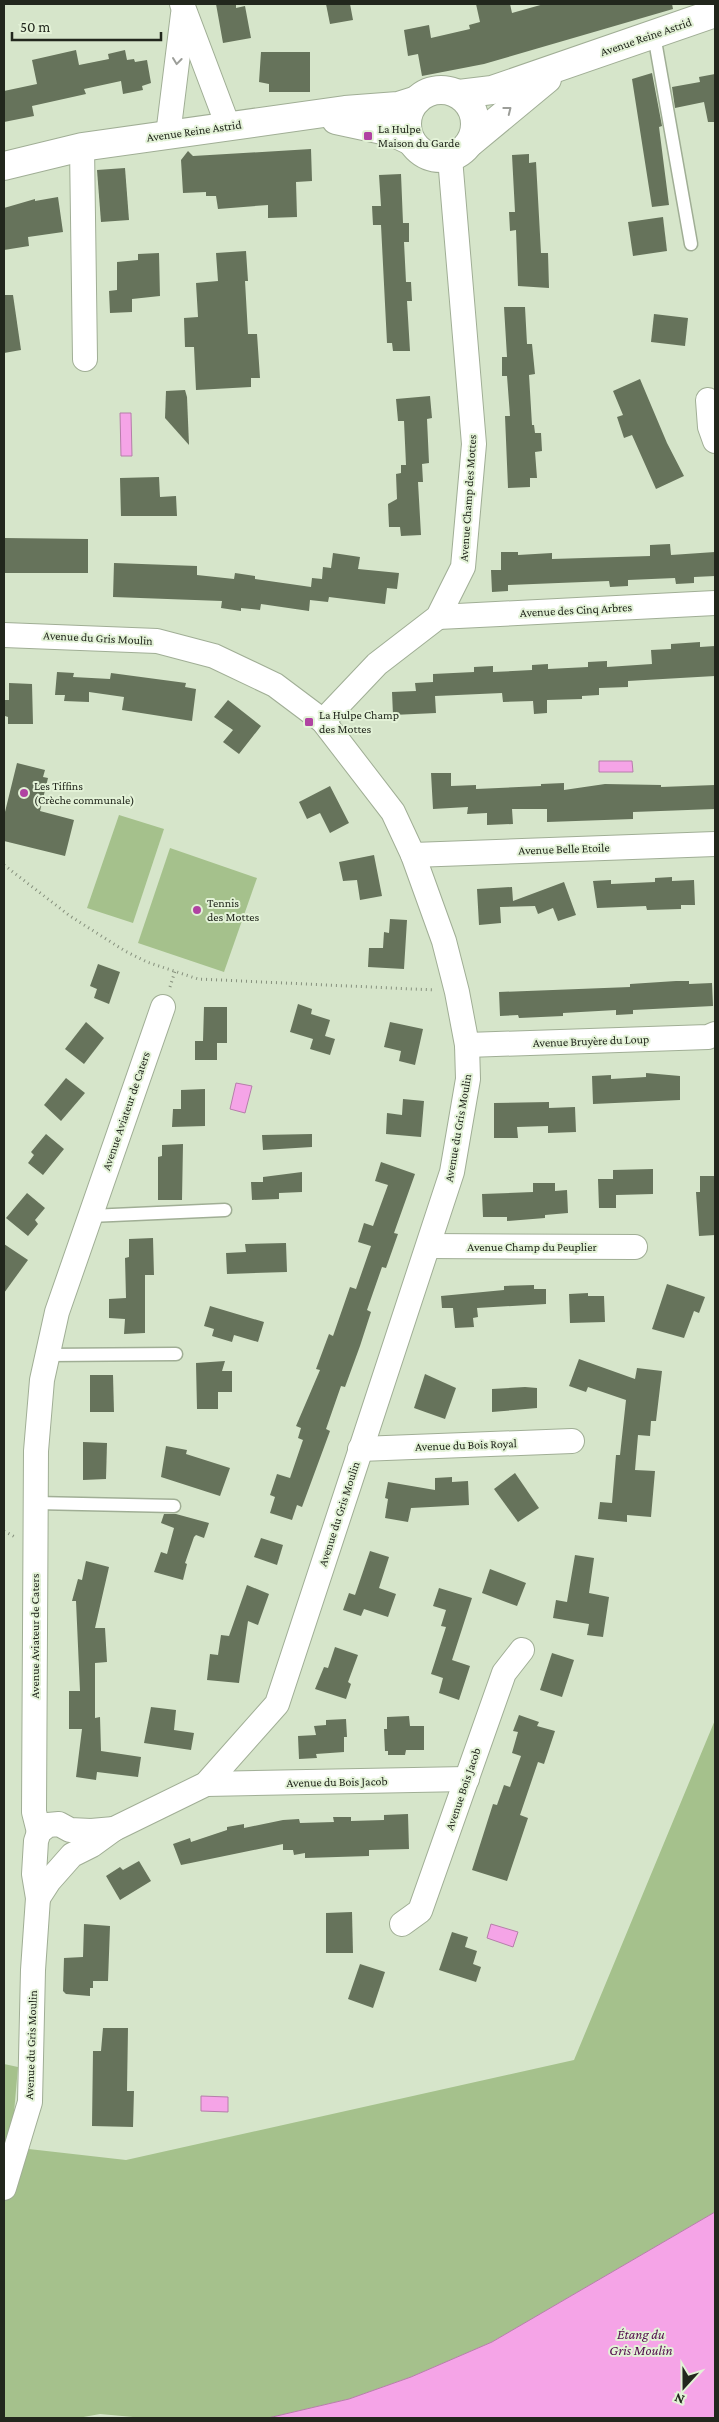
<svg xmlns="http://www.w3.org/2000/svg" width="719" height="2422" font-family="'Crimson Pro',serif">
<rect width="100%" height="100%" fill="#d6e5ca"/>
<g fill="#a5c18c">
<polygon points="119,815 164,829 133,923 87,908"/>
<polygon points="170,848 257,878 224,972 138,943"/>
<polygon points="715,1720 715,2212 492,2342 411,2377 349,2399 268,2418 133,2417 100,2414 78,2418 4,2418 4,2064 18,2067 11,2147 126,2160 574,2060"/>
</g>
<g fill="#f5a4e7" stroke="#b67eaa">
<polygon points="120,413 131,413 132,456 121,456"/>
<polygon points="599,761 632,761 633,772 599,772"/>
<polygon points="236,1083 252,1086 245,1113 230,1109"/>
<polygon points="491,1924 518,1932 513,1947 487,1938"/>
<polygon points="201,2096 228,2097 228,2112 201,2111"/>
<polygon points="715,2212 715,2418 268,2418 349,2399 411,2377 492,2342"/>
</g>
<g fill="#66735b">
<polygon points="216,4 236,4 236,8 245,6 251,38 223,43"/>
<polygon points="326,4 350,4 353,20 330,24"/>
<polygon points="476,4 510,4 512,13 544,4 672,4 673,9 484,64 422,76 418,54 408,56 404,30 429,25 431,38 470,29 469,25 480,22"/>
<polygon points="76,50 79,65 109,59 108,54 125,50 127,60 134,59 135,62 147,60 151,83 142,86 143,90 123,94 121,81 84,89 86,94 32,106 34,116 4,122 4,91 37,84 32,60"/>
<polygon points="261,52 310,52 310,92 269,92 269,84 259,82"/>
<polygon points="652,73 662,126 659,127 669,205 652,207 632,79"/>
<polygon points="715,74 715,122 708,122 704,102 675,108 672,87 700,82 699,77"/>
<polygon points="311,149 312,181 296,182 297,217 268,218 268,205 218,209 216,196 206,196 206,192 183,193 181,160 188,151 193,156"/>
<polygon points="529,154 529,163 536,162 541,253 548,253 549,288 518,286 516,230 510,231 509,212 515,212 512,155"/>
<polygon points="125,168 129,220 101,222 97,170"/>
<polygon points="401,174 403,223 409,223 409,242 404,242 406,282 411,282 412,301 407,301 410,351 393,351 392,343 387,343 381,225 373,225 372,206 381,206 379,175"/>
<polygon points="58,197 63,232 28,237 29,246 4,250 4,208 35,199 35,201"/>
<polygon points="663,217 667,251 633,256 628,222"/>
<polygon points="246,251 248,281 245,281 248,334 257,334 260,378 251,378 251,387 196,390 194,347 185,347 184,318 198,317 196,283 218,281 216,253"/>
<polygon points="159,253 160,296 132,299 132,312 110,313 109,291 117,290 117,262 138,260 138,254"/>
<polygon points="4,295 13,295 21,350 4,353"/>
<polygon points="504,307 525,307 527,344 532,344 535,374 529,375 532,425 534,425 535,433 541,433 542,451 535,452 537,478 530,478 530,487 508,488 505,416 510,416 507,376 502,376 502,357 507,357"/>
<polygon points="654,314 688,318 685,346 651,342"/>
<polygon points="640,379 667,443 684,476 656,489 632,435 624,438 617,417 623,415 613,391"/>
<polygon points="185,390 187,397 189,445 165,418 166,391"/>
<polygon points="430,396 432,418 427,419 429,463 422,464 423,482 418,482 421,535 401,536 400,527 389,527 388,504 397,499 396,474 401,473 401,465 406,465 404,421 398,421 396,399"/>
<polygon points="159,477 160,497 176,496 177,516 121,516 120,478"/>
<polygon points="4,538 88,539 88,573 4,573"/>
<polygon points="670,544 671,555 715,552 715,576 694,577 694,583 676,584 675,578 628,580 628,586 610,587 609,581 508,585 508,591 492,592 491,570 501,570 501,552 518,552 518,555 552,553 552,559 650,556 650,545"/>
<polygon points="333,553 360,557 358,569 399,573 397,589 387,588 385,604 329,597 328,602 310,600 309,611 261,604 260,610 241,608 241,611 221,608 222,601 113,597 114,563 197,566 197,575 234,579 235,573 255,576 255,579 311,587 312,578 322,579 323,567 331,568"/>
<polygon points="700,642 700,647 715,646 715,676 628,681 628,687 599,688 599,695 582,696 582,699 547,700 547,713 534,714 533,701 503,702 502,693 435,696 436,713 393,715 392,692 416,691 415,683 433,682 433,674 474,672 474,667 493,666 493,672 532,670 532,665 548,664 548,669 588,667 588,662 607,661 607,667 652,664 651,650 671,649 671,644"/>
<polygon points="57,672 74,673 73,677 110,679 111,673 186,683 185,687 196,689 192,721 122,710 124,697 89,692 89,702 64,701 65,695 55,695"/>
<polygon points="9,683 32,684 33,724 8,724 8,717 5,716 5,700 9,700"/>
<polygon points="228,700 261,726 239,754 223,742 233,730 214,717"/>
<polygon points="17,763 45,770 43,777 48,778 40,811 74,820 65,856 4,841 4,816"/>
<polygon points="431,773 451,773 451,786 476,785 476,789 541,786 541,784 564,783 564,790 605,784 661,785 661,787 715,785 715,809 633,812 633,819 547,822 547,809 512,809 513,824 487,825 487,813 467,814 468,807 433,809"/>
<polygon points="330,786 349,823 330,833 320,813 307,819 299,802"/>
<polygon points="374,855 382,896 360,900 357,880 343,881 339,862"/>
<polygon points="672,877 672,881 694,880 695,905 681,905 681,909 647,910 646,906 597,908 593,881 611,880 611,884 655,882 655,878"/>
<polygon points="564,882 576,915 558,921 553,908 538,914 535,906 500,907 501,923 479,925 477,889 512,887 513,901"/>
<polygon points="390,919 407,920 404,969 368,967 369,948 383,948 384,932 389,933"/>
<polygon points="98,964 120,972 109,1004 94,998 97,989 90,986"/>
<polygon points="676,981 689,981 689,984 712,983 713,1006 633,1010 633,1014 616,1015 616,1010 563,1013 563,1016 519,1018 518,1015 500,1016 499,992 630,987 630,984"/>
<polygon points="298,1004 312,1009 311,1014 330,1020 325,1036 335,1039 330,1055 310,1049 313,1039 290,1032"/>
<polygon points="204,1007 227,1007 227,1043 217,1043 217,1060 195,1060 195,1041 203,1041"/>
<polygon points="86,1022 104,1038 84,1064 65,1049"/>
<polygon points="390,1022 423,1029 415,1065 399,1061 401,1051 384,1047"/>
<polygon points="646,1073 680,1076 680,1100 593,1104 592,1076 611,1075 611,1079 646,1077"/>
<polygon points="66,1078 85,1093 61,1121 44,1105"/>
<polygon points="205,1089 205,1126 172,1127 173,1109 181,1109 181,1090"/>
<polygon points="403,1099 424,1101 421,1137 386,1134 387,1113 402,1115"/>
<polygon points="549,1102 549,1108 575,1107 576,1132 548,1133 548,1126 517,1127 518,1138 494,1138 494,1103"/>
<polygon points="46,1134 64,1149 43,1175 28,1163 34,1155 31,1152"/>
<polygon points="312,1134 312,1147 263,1150 262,1135"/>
<polygon points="183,1144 182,1200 158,1200 158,1157 162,1156 162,1145"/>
<polygon points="381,1162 415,1174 394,1233 398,1234 386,1268 382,1267 367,1310 371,1312 360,1346 345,1387 341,1386 326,1429 330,1431 302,1507 297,1505 292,1520 270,1513 275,1497 270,1495 277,1474 290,1478 303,1440 298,1438 301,1428 296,1426 320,1370 316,1369 329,1334 333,1336 350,1287 356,1289 371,1246 358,1242 364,1223 373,1226 388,1185 375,1181"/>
<polygon points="653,1169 653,1194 616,1195 616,1208 599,1208 598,1179 613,1179 613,1170"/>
<polygon points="302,1172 302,1192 279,1193 279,1199 252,1200 251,1182 263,1182 263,1177"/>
<polygon points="700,1176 715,1176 715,1235 699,1236 696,1192 700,1192"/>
<polygon points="533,1183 555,1183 555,1191 567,1190 568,1213 545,1215 545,1218 507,1221 507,1217 483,1217 482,1194 533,1192"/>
<polygon points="27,1193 45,1208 35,1220 38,1224 28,1236 6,1218"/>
<polygon points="153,1238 154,1275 145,1275 145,1333 124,1334 125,1319 109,1318 109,1299 126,1298 125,1258 129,1257 129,1239"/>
<polygon points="286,1243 287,1272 227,1274 226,1253 246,1252 245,1244"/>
<polygon points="4,1244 28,1260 4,1293"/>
<polygon points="667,1284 705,1297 699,1313 694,1311 684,1338 652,1329"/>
<polygon points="534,1285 534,1289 546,1289 546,1304 477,1308 478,1317 473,1318 474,1327 455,1328 453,1308 442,1308 441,1296 504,1290 504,1286"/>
<polygon points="588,1293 588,1296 604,1296 605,1322 570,1323 569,1294"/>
<polygon points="210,1306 264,1322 258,1342 234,1335 232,1342 212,1336 214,1329 204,1326"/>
<polygon points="579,1359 635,1379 637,1368 662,1371 656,1421 651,1421 650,1436 638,1435 635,1470 655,1471 651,1517 627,1515 627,1522 598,1519 600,1502 612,1503 616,1455 620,1455 626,1400 588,1387 586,1392 569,1386"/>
<polygon points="225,1361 222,1371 232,1371 232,1392 218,1392 218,1409 197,1409 196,1363"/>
<polygon points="425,1374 456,1388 445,1419 414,1408"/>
<polygon points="90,1375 113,1375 114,1412 90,1412"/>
<polygon points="525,1387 537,1388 537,1408 492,1412 492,1389"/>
<polygon points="83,1442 107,1443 106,1479 83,1480"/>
<polygon points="166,1446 187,1450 186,1454 230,1468 220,1496 161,1477"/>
<polygon points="515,1473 539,1508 518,1522 494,1489"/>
<polygon points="452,1477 452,1482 468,1481 469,1505 411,1508 408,1522 385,1518 388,1499 385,1498 388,1482 435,1490 435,1478"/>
<polygon points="164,1514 176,1514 209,1523 204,1538 196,1535 194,1537 185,1563 187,1564 183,1580 154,1572 161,1552 167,1554 174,1528 161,1523"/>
<polygon points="261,1538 283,1545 277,1565 254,1557"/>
<polygon points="370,1551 389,1557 379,1588 396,1594 388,1617 364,1609 361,1616 343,1610 349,1593 355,1595"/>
<polygon points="575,1555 594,1558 589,1593 609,1597 603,1637 587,1635 589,1624 553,1618 556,1600 567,1602"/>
<polygon points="86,1561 109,1567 95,1628 105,1628 107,1662 95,1663 95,1718 100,1717 101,1751 141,1757 138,1777 97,1772 96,1780 76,1777 82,1729 69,1729 69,1691 80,1691 76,1601 72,1601 78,1579 82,1580"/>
<polygon points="490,1569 526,1583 517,1606 482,1593"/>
<polygon points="247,1585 269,1594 258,1625 248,1621 239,1683 207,1680 210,1654 218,1655 221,1635 229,1636"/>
<polygon points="439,1588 472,1598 452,1660 470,1666 459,1700 439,1693 443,1678 431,1674 446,1627 441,1626 446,1610 433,1606"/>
<polygon points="335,1647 358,1655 348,1682 351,1684 346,1699 315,1689 324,1667 328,1668"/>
<polygon points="552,1653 574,1660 562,1697 540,1690"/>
<polygon points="151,1707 176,1710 174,1730 194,1733 191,1750 144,1743"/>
<polygon points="519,1715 539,1722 537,1726 555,1731 544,1764 538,1762 520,1815 528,1818 507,1881 472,1870 493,1804 497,1805 504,1785 510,1787 521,1756 512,1753 518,1732 513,1731"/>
<polygon points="409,1716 410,1726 424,1726 424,1750 406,1750 405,1755 388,1755 388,1751 385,1751 384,1729 387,1729 387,1717"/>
<polygon points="346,1719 347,1737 344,1737 344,1752 316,1754 317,1758 299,1759 298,1736 316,1735 314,1726 326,1725 326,1720"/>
<polygon points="408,1814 409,1849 369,1850 369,1856 305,1858 305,1853 294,1855 293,1850 283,1850 283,1844 181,1865 173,1844 190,1838 191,1842 227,1830 227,1827 244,1824 244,1828 283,1820 299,1819 300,1823 334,1822 333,1817 351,1817 351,1821 384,1820 384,1815"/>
<polygon points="139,1861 151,1881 120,1900 106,1876 120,1867 123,1870"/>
<polygon points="352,1912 353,1953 326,1953 326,1913"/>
<polygon points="84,1924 110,1926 108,1981 93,1981 93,1988 90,1988 90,1996 66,1994 63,1991 64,1958 83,1957"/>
<polygon points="452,1932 468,1937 465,1947 477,1951 473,1964 481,1967 476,1982 439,1970"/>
<polygon points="360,1964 385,1972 373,2008 348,1999"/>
<polygon points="103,2028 128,2028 127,2091 134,2091 133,2127 92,2126 93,2051 101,2051"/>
</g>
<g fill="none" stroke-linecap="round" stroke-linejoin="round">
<defs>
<g id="lane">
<polyline points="654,35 691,244"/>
<polyline points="90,1216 225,1210"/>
<polyline points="47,1355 176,1354"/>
<polyline points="36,1503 174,1506"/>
</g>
<g id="street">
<polyline points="182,4 228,126"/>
<polyline points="168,135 183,14"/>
<polyline points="82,147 85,359"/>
<polyline points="708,400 710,427 715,441"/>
<polyline points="438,617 715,603"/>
<polyline points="4,635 157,641 214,656 275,685 323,721 393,812 413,855 444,941 457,992 467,1045 468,1079 452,1172 277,1704 206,1784 114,1829 92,1845 72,1855 49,1881 38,1898"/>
<polyline points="323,721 377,664 438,617 463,567 474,444 450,158"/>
<polyline points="413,855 715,844"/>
<polyline points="467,1045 708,1037 715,1034"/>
<polyline points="429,1246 635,1247"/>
<polyline points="360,1449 572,1441"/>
<polyline points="206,1784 467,1779"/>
<polyline points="39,1832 34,1812 36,1451 42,1380 57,1312 163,1007"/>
<polyline points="402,1924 420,1911 504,1673 522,1650"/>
<polyline points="4,2188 30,2102 33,1970 38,1898 34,1874 36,1841 39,1832 48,1825 59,1824 70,1830 91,1831 114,1829"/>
</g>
<g id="secondary">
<circle cx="441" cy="124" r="34"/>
<polyline points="459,94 492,90 715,13"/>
<polyline points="336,120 392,132 411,141"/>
<polyline points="471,142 547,79"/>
<polyline points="4,166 82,147 345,110 398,106 417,100"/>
</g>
</defs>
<use href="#lane" stroke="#a0ae95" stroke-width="15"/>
<use href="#street" stroke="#a0ae95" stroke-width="26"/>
<use href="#secondary" stroke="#a0ae95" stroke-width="30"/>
<g stroke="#86907d" stroke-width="3" stroke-dasharray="1 4" stroke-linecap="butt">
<polyline points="4,865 70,916 125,951 147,962 198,979 435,990"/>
<polyline points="170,987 175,971"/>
<polyline points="4,1531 15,1537"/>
</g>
<use href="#lane" stroke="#fff" stroke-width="12"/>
<use href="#street" stroke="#fff" stroke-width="24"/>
<use href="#secondary" stroke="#fff" stroke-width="28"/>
</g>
<defs><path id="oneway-chevron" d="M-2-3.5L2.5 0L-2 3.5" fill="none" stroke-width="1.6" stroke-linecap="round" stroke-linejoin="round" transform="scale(1.25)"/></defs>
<g stroke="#9c9e99">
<use href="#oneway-chevron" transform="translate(177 61) rotate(97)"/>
<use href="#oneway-chevron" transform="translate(508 110) rotate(-38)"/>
</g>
<g fill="#b043a2" stroke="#e3f2d7" stroke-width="2">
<rect x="363" y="131" width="10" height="10" rx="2.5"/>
<rect x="304" y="717" width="10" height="10" rx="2.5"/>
<circle cx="24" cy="793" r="5"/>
<circle cx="197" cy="910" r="5"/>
</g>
<g text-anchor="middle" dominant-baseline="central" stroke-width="4" stroke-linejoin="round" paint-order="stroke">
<g font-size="12" fill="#22271d" stroke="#e3f2d7">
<text transform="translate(646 37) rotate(-19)">Avenue Reine Astrid</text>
<text transform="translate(194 131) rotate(-8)">Avenue Reine Astrid</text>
<text transform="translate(468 498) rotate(-86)">Avenue Champ des Mottes</text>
<text transform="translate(576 610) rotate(-3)">Avenue des Cinq Arbres</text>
<text transform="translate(98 638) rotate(3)">Avenue du Gris Moulin</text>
<text transform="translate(564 849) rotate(-2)">Avenue Belle Etoile</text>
<text transform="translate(591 1041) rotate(-2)">Avenue Bruyère du Loup</text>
<text transform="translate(126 1111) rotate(-71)">Avenue Aviateur de Caters</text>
<text transform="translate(458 1128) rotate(-80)">Avenue du Gris Moulin</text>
<text x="532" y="1247">Avenue Champ du Peuplier</text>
<text transform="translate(466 1445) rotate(-2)">Avenue du Bois Royal</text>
<text transform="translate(339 1514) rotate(-72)">Avenue du Gris Moulin</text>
<text transform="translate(35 1636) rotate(-90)">Avenue Aviateur de Caters</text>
<text transform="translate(337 1782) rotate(-1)">Avenue du Bois Jacob</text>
<text transform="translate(463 1789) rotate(-71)">Avenue Bois Jacob</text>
<text transform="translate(31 2045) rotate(-88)">Avenue du Gris Moulin</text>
</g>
<g font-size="12" fill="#22271d" stroke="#e3f2d7" text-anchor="start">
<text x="378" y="129">La Hulpe<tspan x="378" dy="14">Maison du Garde</tspan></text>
<text x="319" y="715">La Hulpe Champ<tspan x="319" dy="14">des Mottes</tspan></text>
<text x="34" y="786">Les Tiffins<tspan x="34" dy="14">(Crèche communale)</tspan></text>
<text x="207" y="903">Tennis<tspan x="207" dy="14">des Mottes</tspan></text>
</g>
<g font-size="14" font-style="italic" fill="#530c4c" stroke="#e3f2d7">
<text x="641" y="2334">Étang du<tspan x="641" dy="16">Gris Moulin</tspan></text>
</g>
</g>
<rect width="719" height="2422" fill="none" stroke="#22271d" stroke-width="10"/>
<g transform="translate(684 2387) rotate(201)" stroke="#e3f2d7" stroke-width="4" paint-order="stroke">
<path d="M0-4L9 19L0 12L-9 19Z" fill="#22271d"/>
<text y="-8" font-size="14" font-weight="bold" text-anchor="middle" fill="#22271d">N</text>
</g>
<path d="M12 32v8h149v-8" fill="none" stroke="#22271d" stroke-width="2.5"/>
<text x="20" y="32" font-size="15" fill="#22271d" stroke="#e3f2d7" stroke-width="4" paint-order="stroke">50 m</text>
</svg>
